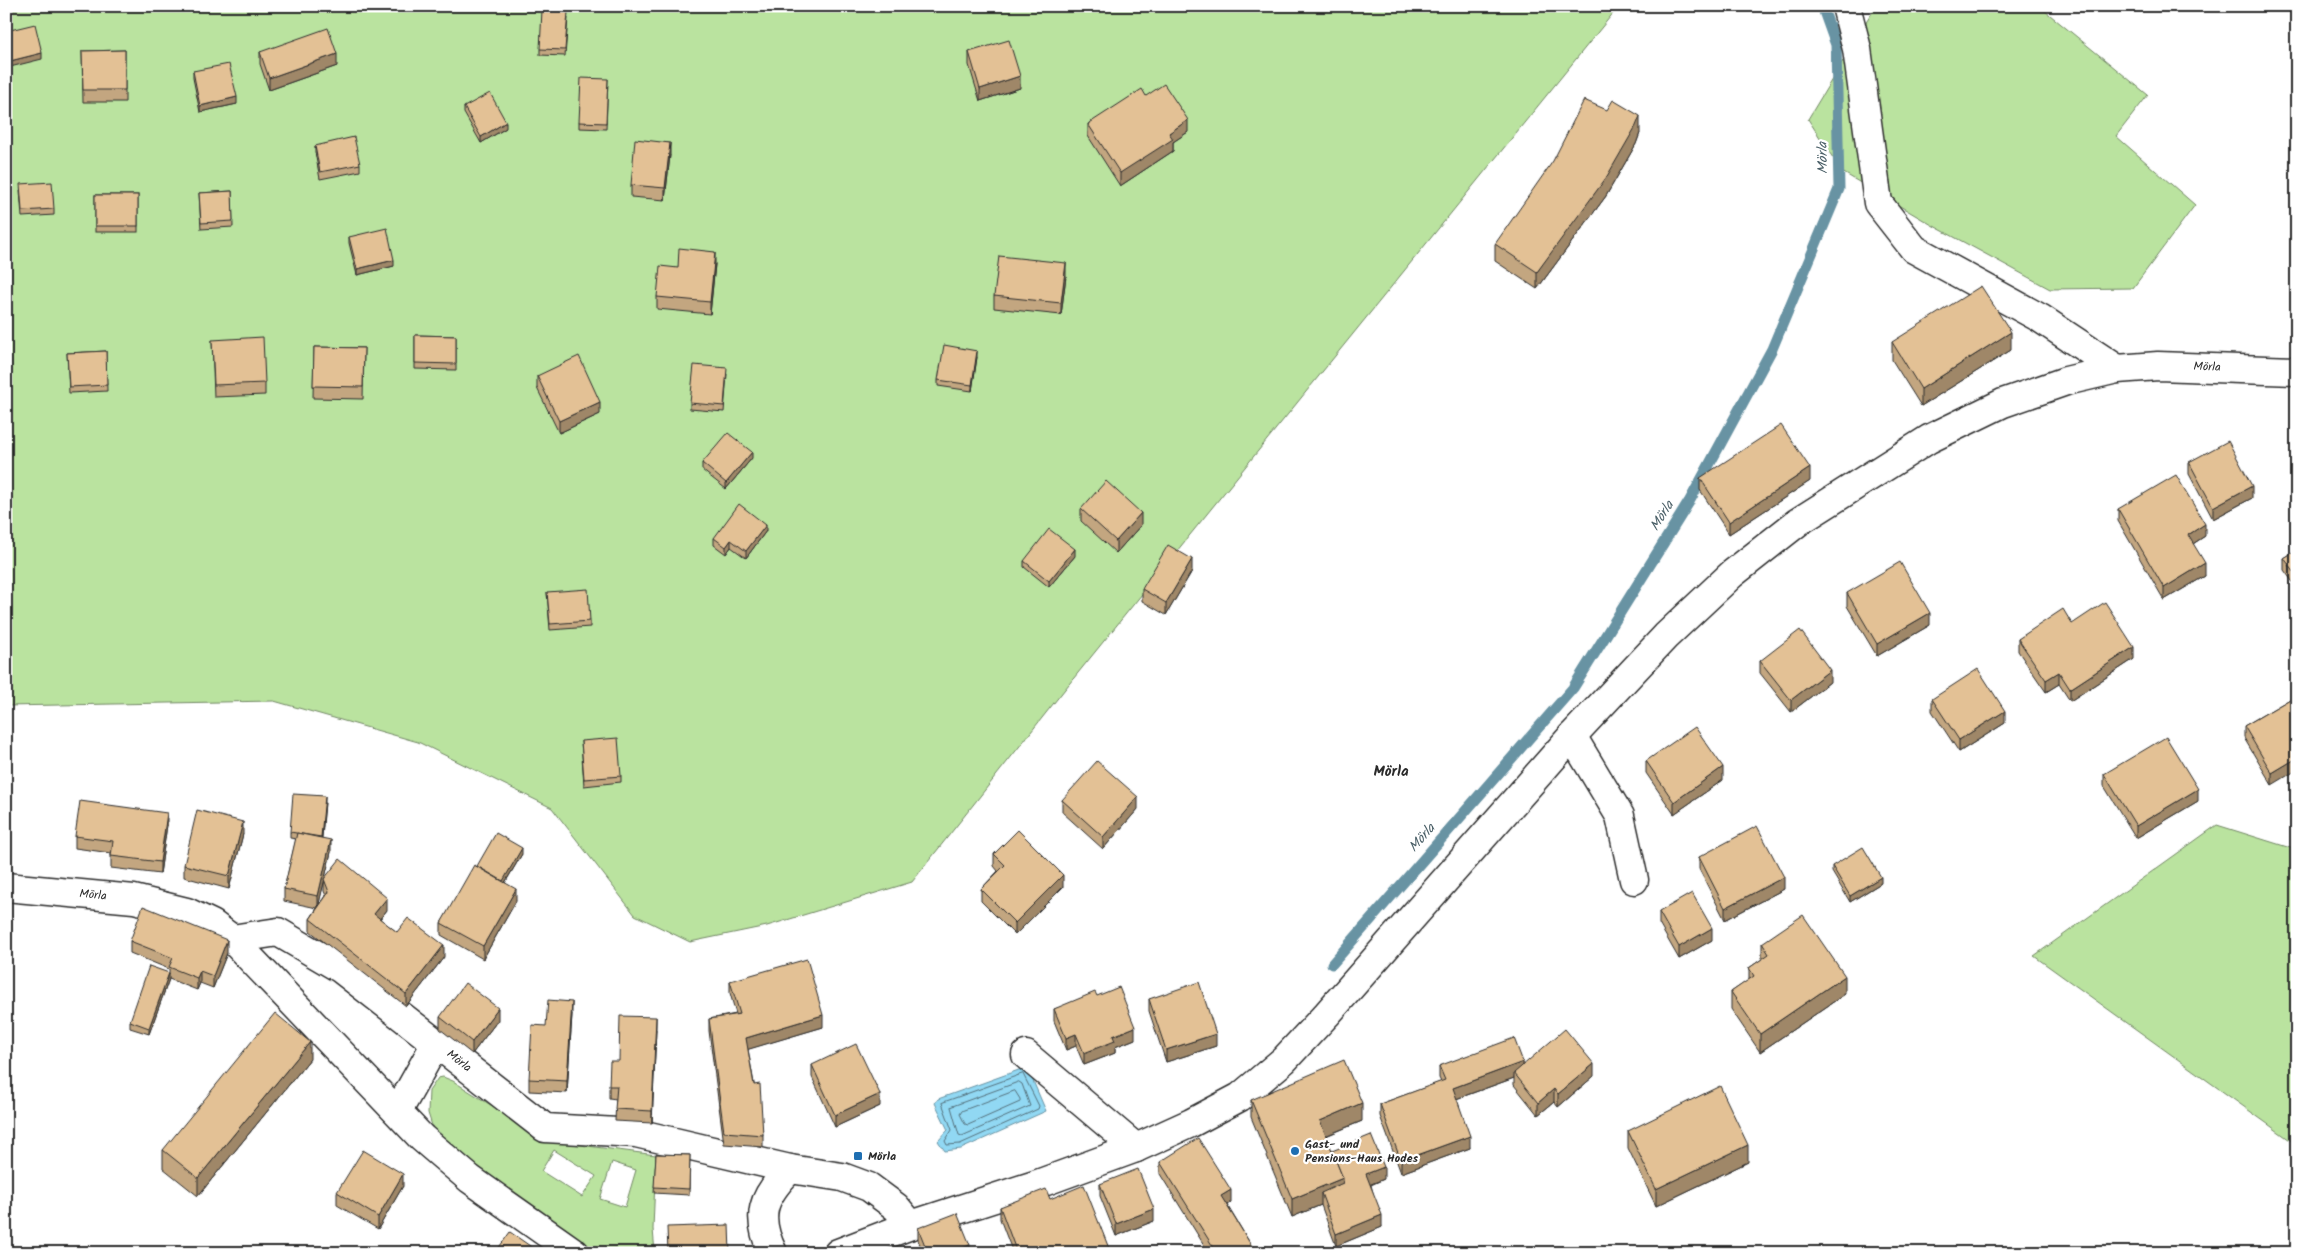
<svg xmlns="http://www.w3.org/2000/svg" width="2303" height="1259" font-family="Kalam,sans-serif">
<rect width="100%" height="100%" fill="#fff"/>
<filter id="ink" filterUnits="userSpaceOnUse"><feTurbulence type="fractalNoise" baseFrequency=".02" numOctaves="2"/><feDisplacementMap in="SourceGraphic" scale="10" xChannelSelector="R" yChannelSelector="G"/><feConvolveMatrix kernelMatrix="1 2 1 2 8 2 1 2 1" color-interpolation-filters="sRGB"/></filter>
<g filter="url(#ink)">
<g fill="#bae39f" stroke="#728765" fill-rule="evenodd">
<polygon points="6,6 1619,6 1065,689 912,882 767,926 690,942 635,915 552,808 418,742 274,701 6,706"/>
<polygon points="1876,6 2039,6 2148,95 2116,136 2195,205 2133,288 2050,289 1932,225 1842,172 1808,119"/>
<polygon points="2217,825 2297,850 2297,1145 2034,956"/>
<path d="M 443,1077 L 453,1081 L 538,1135 L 557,1142 L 656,1155 L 653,1229 L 655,1253 L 594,1253 L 480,1172 L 434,1132 L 428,1113 L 429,1091 L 438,1078 ZM 554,1150 L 596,1176 L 582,1197 L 541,1171 ZM 612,1162 L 636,1170 L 625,1207 L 600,1199 Z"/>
</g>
<polygon fill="#91d8f3" stroke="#6893a3" points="1027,1067 1046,1111 961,1149 945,1151 938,1141 948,1130 935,1103 938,1099"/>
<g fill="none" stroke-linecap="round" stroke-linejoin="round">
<g stroke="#54707b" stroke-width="1">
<polygon points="1023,1074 1039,1106 1038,1109 960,1144 947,1145 945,1141 952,1130 942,1103"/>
<polygon points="1019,1082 1022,1084 1030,1106 962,1136 959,1135 951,1107"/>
<polygon points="1015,1091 1020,1099 1020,1102 968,1125 965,1124 960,1114 962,1111"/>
</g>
<polyline stroke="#6893a3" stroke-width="11" points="1332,964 1573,688 1689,502 1772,349 1839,189 1836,45 1822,6"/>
<defs>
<g id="minor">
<polyline points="1846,6 1857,49 1878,203 1914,249 2040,318 2117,369"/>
<polyline points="1572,736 1620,816 1634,880"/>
<polyline points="6,887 134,899 187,912 212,924 232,939 422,1138 470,1179 575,1253"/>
<polyline points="232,939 278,932 341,969 545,1128 636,1133 790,1169 842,1177 869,1187 896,1207 911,1225"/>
<polyline points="1026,1055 1136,1148"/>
<polyline points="398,1111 436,1043"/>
<path d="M 773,1253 C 755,1216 762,1197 790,1169"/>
<polyline points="838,1253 911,1225 1035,1185 1136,1148 1191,1123 1240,1097 1284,1060 1327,1014 1572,736 1666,636 1732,574 1798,522 1929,439 2003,403 2066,381 2117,369 2158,366 2297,371"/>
</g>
</defs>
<use href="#minor" stroke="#2b2b2b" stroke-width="31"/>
<use href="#minor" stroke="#fff" stroke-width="28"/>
</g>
<g fill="#c3a680" stroke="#2b2b2b">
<polygon points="2291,6 2297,6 2297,20"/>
<polygon points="568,18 565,56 540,55 540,49"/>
<polygon points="125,50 125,102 83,102 82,51"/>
<polygon points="260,52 337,66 269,90 260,64"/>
<polygon points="969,52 1020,88 980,101 969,65"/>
<polygon points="193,71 237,104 200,112 193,78"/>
<polygon points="608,79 606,129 579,128 579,122"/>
<polygon points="464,107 506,128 481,143 464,113"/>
<polygon points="1088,124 1188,132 1173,142 1173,151 1120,186 1088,136"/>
<polygon points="1640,133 1636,144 1606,196 1537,289 1495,261 1495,244"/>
<polygon points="315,146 360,164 360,171 320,179 315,152"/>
<polygon points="670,155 665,200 631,197 631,185"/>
<polygon points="20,190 54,209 54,215 22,217"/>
<polygon points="232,191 233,227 201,229 199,193"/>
<rect x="95" y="195" width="43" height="37"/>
<polygon points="349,237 394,266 357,275 349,243"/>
<polygon points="715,264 710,314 657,309 657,297 678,268"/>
<polygon points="1066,276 1061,315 994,308 994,296"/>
<polygon points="415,335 456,336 456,370 415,369"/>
<polygon points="212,340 265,383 265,395 214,397"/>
<polygon points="1892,342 2011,350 1921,406 1892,360"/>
<polygon points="314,347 364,348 363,399 313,398"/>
<polygon points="106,351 107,391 69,393 67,353"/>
<polygon points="977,357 972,391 938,386 938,380"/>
<polygon points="727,374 724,412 690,409 690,403"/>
<polygon points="537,376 600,414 559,433 537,388"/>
<polygon points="752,458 726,489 702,470 702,463"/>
<polygon points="2189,462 2252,498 2213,519 2189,474"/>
<polygon points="1700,478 1810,481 1729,534 1700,490"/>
<polygon points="1081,509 1141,525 1116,553 1081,521"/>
<polygon points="2118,509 2205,536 2193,544 2205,576 2164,600 2118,521"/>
<polygon points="766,531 746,558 731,547 726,554 714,545 714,538"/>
<polygon points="2297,550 2297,588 2284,570 2284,558"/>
<polygon points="1075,556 1049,587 1024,567 1024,561"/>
<polygon points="1192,571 1166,615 1142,601 1142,589"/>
<polygon points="547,592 590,621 590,627 550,630"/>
<polygon points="1847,593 1930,625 1877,656 1847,606"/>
<polygon points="2072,624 2134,659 2070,701 2059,684 2046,692 2018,651 2018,639"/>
<polygon points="1760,661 1830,682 1791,712 1760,673"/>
<polygon points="2297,695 2272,785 2244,738 2244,726"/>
<polygon points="1932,699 2005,723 1959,752 1932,711"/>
<polygon points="581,741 621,776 621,782 584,786"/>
<polygon points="1646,761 1723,780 1674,814 1646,773"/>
<polygon points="2104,774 2198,801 2136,838 2104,786"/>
<polygon points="1062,800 1138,809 1103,849 1062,812"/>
<polygon points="325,802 322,838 331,852 318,907 326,896 324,891 324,879 387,910 380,919 397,932 444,957 406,1006 310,931 310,919 317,908 284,901 284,889 296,839 290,838 290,832"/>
<polygon points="167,825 160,874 111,868 111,853 75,848 75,836"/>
<polygon points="243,834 229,889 184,877 184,865"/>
<polygon points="522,854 505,883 516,901 483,959 441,935 441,923 477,866"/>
<polygon points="994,854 1063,887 1015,935 981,901 981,889 998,871 994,866"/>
<polygon points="1699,857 1784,889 1725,920 1699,869"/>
<polygon points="1832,866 1881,883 1850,902 1832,872"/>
<polygon points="1659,912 1712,940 1679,959 1659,924"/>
<polygon points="130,941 227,953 213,988 200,983 197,990 169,979 149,1034 130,1028 130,1021 169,973 169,969 130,953"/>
<polygon points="1762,943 1845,994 1760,1052 1731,1009 1731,992 1749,980 1749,968 1762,959"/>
<polygon points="730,981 823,1027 748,1049 763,1135 763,1147 724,1144 709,1031 709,1019 736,1014 730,993"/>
<polygon points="1097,996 1135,1039 1115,1047 1115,1053 1084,1065 1076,1046 1066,1050 1054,1021 1054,1009"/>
<polygon points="1149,999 1216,1046 1166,1062 1149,1011"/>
<polygon points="572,1014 567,1093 529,1091 529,1079"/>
<polygon points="440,1017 498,1020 472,1054 440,1029"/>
<polygon points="656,1029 652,1123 615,1121 616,1099 609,1098 609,1086 619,1061"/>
<polygon points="310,1059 198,1196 163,1168 163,1150"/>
<polygon points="812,1065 880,1106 835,1127 812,1077"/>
<polygon points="1523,1065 1594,1076 1558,1107 1554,1102 1538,1115 1514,1085 1514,1078 1456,1099 1470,1148 1401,1173 1380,1116 1380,1104 1441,1082 1439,1078 1439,1066"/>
<polygon points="1251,1100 1362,1121 1326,1136 1332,1151 1384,1179 1371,1185 1382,1227 1336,1246 1321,1205 1292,1217 1251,1117"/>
<polygon points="1628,1131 1748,1162 1656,1206 1628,1148"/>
<polygon points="656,1154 690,1155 689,1195 654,1193"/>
<polygon points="1160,1162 1231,1202 1227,1205 1256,1253 1209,1253 1160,1174"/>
<polygon points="1100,1184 1154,1221 1116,1236 1100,1196"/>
<polygon points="403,1186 378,1229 337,1205 337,1192"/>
<polygon points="1050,1199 1110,1253 1013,1253 1000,1219 1000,1207"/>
<polygon points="918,1228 970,1253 923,1253 918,1240"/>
</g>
<g fill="#9f8768" stroke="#2b2b2b">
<polygon points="42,53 42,59 6,68 6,62"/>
<polygon points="337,54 337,66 269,90 269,78"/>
<polygon points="1020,76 1020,88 980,101 980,89"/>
<polygon points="237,97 237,104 200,112 200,106"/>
<polygon points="1640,116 1640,133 1636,144 1606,196 1537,289 1537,272"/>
<polygon points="1188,120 1188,132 1173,142 1173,151 1120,186 1120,173 1169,133"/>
<polygon points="506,122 506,128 481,143 481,137"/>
<polygon points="670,143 670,155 665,200 665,188"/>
<polygon points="715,252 715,264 710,314 710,302"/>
<polygon points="394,260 394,266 357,275 357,269"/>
<polygon points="1066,263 1066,276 1061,315 1061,303"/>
<polygon points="2011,332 2011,350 1921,406 1921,389"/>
<polygon points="977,351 977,357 972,391 972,385"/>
<polygon points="600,402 600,414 559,433 559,421"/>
<polygon points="752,452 752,458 726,489 726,483"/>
<polygon points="1810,468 1810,481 1729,534 1729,522"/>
<polygon points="2252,486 2252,498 2213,519 2213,507"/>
<polygon points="1141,513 1141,525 1116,553 1116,541"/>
<polygon points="2205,524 2205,536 2188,547 2188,535"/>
<polygon points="766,525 766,531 746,558 746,551"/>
<polygon points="731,540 731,547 726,554 726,547"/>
<polygon points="1075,549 1075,556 1049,587 1049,581"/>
<polygon points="1192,559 1192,571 1166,615 1166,603"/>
<polygon points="2205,563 2205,576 2164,600 2164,588"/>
<polygon points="1930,613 1930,625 1877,656 1877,644"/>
<polygon points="2134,647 2134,659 2070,701 2070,689"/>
<polygon points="1830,670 1830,682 1791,712 1791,700"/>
<polygon points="2059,672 2059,684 2046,692 2046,680"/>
<polygon points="2005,711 2005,723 1959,752 1959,740"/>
<polygon points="2297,758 2297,770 2272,785 2272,773"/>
<polygon points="1723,767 1723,780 1674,814 1674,802"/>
<polygon points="2198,789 2198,801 2136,838 2136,826"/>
<polygon points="325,796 325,802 321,844 321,837"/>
<polygon points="1138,797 1138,809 1103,849 1103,837"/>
<polygon points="167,813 167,825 160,874 160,862"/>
<polygon points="243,822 243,834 229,889 229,876"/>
<polygon points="331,840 331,852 318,908 318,896"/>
<polygon points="522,848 522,854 500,891 500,885"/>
<polygon points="1063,875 1063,887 1015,935 1015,923"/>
<polygon points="1784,877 1784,889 1725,920 1725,908"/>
<polygon points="1881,877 1881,883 1850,902 1850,896"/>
<polygon points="516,889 516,901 483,959 483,946"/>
<polygon points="387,898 387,910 374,926 374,914"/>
<polygon points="1712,928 1712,940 1679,959 1679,947"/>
<polygon points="227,940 227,953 213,988 213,976"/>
<polygon points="444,945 444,957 406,1006 406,994"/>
<polygon points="200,971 200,983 197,990 197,978"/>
<polygon points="169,973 169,979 149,1034 149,1028"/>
<polygon points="1845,976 1845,994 1760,1052 1760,1034"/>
<polygon points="572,1002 572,1014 567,1093 567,1081"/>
<polygon points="498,1008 498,1020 472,1054 472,1042"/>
<polygon points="823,1015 823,1027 746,1050 746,1038"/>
<polygon points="656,1017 656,1029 652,1123 652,1111"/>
<polygon points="1135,1027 1135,1039 1115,1047 1115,1053 1084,1065 1084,1053 1113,1036"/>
<polygon points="1076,1034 1076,1046 1066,1050 1066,1038"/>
<polygon points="1216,1034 1216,1046 1166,1062 1166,1050"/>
<polygon points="310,1042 310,1059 198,1196 198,1178"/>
<polygon points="1523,1062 1523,1074 1514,1073 1514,1078 1453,1100 1453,1088"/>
<polygon points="1594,1064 1594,1076 1558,1107 1558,1094"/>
<polygon points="1554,1089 1554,1102 1538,1115 1538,1103"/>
<polygon points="880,1094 880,1106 835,1127 835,1115"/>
<polygon points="1362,1103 1362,1121 1320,1138 1320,1121"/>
<polygon points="1470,1136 1470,1148 1401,1173 1401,1161"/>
<polygon points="1748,1145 1748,1162 1656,1206 1656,1189"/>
<polygon points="1384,1167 1384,1179 1366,1186 1366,1174"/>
<polygon points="403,1174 403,1186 378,1229 378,1217"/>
<polygon points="1343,1178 1343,1195 1321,1193 1321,1205 1292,1217 1292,1199"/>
<polygon points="1231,1190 1231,1202 1221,1209 1221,1196"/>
<polygon points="1154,1209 1154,1221 1116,1236 1116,1224"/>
<polygon points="1382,1215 1382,1227 1336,1246 1336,1234"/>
<polygon points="970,1245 970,1253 949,1253"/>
</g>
<g fill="#e3c195" stroke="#2b2b2b">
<polygon points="542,10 568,12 565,50 540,49"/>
<polygon points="35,24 42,53 6,62 6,31"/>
<polygon points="328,28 337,54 269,78 260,52"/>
<polygon points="1009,40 1020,76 980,89 969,52"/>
<polygon points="125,50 125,90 83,90 82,51"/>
<polygon points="229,64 237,97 200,106 193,71"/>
<polygon points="581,78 608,79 606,123 579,122"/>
<polygon points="1164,84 1188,120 1169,133 1173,139 1120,173 1088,124 1142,89 1146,96"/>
<polygon points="490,93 506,122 481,137 464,107"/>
<polygon points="1584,100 1607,110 1613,100 1640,116 1636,126 1606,178 1537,272 1495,244 1553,161"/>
<polygon points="354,137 360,164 320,172 315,146"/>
<polygon points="635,139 670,143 665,188 631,185"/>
<polygon points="52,182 54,209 22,211 20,184"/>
<polygon points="232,191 233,221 201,223 199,193"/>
<rect x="95" y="195" width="43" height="31"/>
<polygon points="387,228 394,260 357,269 349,237"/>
<polygon points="679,248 715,252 710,302 657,297 660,266 678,268"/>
<polygon points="999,256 1066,263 1061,303 994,296"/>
<polygon points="1981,286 2011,332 1921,389 1892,342"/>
<polygon points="415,335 456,336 456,364 415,363"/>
<polygon points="263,337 265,383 214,385 212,340"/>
<polygon points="944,345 977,351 972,385 938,380"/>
<polygon points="314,347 364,348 363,387 313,386"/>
<polygon points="106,351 107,385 69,387 67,353"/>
<polygon points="579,356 600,402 559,421 537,376"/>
<polygon points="694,365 727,368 724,406 690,403"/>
<polygon points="1781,425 1810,468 1729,522 1700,478"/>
<polygon points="728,433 752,452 726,483 702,463"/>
<polygon points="2228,441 2252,486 2213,507 2189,462"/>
<polygon points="2176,475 2205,524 2188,535 2205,563 2164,588 2118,509"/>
<polygon points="1106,481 1141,513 1116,541 1081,509"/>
<polygon points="739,504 766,525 746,551 731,540 726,547 714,538"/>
<polygon points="1049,529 1075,549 1049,581 1024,561"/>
<polygon points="1168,545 1192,559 1166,603 1142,589"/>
<polygon points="2297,550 2297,576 2284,558"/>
<polygon points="1900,562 1930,613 1877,644 1847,593"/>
<polygon points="588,589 590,621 550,624 547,592"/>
<polygon points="2105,602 2134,647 2070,689 2059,672 2046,680 2018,639 2063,609 2072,624"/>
<polygon points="1800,630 1830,670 1791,700 1760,661"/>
<polygon points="1978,669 2005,711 1959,740 1932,699"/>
<polygon points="2297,695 2297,758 2272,773 2244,726"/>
<polygon points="1695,727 1723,767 1674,802 1646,761"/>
<polygon points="2166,737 2198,789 2136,826 2104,774"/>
<polygon points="618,738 621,776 584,779 581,741"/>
<polygon points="1097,761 1138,797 1103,837 1062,800"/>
<polygon points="293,794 325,796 321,837 290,832"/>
<polygon points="80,801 167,813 160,862 111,856 113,841 75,836"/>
<polygon points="197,810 243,822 229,876 184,865"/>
<polygon points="1757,826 1784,877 1725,908 1699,857"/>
<polygon points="1018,830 1063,875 1015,923 981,889 1005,865 994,854"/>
<polygon points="297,833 331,840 318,896 284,889"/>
<polygon points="496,833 522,848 503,881 477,866"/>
<polygon points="1863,847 1881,877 1850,896 1832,866"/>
<polygon points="340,859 387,898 374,914 397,932 408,918 444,945 406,994 310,919 329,892 324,879"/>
<polygon points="474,865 516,889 483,946 441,923"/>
<polygon points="1692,893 1712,928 1679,947 1659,912"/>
<polygon points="143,906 227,940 213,976 200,971 197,978 169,967 173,958 130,941"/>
<polygon points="1803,915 1845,976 1760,1034 1731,992 1754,976 1749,968 1769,954 1762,943"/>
<polygon points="807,959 823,1015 746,1038 754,1085 760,1084 763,1135 724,1132 709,1019 740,1014 730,981"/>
<polygon points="149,966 169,973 149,1028 130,1021"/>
<polygon points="1199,982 1216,1034 1166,1050 1149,999"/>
<polygon points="465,983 498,1008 472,1042 440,1017"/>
<polygon points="1119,987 1135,1027 1113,1036 1115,1041 1084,1053 1076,1034 1066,1038 1054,1009 1095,992 1097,996"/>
<polygon points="548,1000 572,1002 567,1081 529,1079 532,1025 546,1026"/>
<polygon points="275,1013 310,1042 198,1178 163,1150"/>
<polygon points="620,1016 656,1017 652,1111 615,1109 617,1086 609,1086 610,1061 619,1061"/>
<polygon points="1565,1029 1594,1064 1558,1094 1554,1089 1538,1103 1514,1073"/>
<polygon points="1514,1038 1523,1062 1453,1088 1470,1136 1401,1161 1380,1104 1445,1080 1439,1066"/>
<polygon points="856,1044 880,1094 835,1115 812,1065"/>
<polygon points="1344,1060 1362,1103 1320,1121 1343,1178 1292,1199 1251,1100"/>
<polygon points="1720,1086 1748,1145 1656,1189 1628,1131"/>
<polygon points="1371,1135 1384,1167 1366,1174 1382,1215 1336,1234 1321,1193 1343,1183 1343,1178 1332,1151"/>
<polygon points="1198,1138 1231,1190 1221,1196 1256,1253 1217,1253 1160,1162"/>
<polygon points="363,1150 403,1174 378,1217 337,1192"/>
<polygon points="656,1154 690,1155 689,1189 654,1187"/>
<polygon points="1138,1169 1154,1209 1116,1224 1100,1184"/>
<polygon points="1084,1185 1110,1251 1105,1253 1017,1253 1000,1207 1046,1189 1050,1199"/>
<polygon points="957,1213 970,1245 949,1253 928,1253 918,1228"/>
<polygon points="729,1225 730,1253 668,1253 667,1227"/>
<polygon points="510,1232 540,1253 495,1253"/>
</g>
</g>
<g fill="#1f6fb2" stroke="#fff" stroke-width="2">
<circle cx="1295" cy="1151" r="5"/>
<rect x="853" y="1151" width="10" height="10" rx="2.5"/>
</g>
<g text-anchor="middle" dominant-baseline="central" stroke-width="4.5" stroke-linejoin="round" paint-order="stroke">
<g font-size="12" fill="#2b2b2b" stroke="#fff">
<text transform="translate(2207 367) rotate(2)">Mörla</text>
<text transform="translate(93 895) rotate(5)">Mörla</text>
<text transform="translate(459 1061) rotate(38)">Mörla</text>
</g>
<g font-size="12" font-weight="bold" fill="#2b2b2b" stroke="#fff" text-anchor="start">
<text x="1305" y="1144">Gast- und<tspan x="1305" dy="14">Pensions-Haus Hodes</tspan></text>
<text x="868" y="1156">Mörla</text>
</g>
<g font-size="14" font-style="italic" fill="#4a5f67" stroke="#fff">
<text transform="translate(1823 158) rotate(-91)">Mörla</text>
<text transform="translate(1662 516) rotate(-58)">Mörla</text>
<text transform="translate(1422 838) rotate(-49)">Mörla</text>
</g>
<g font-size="15" font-weight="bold" fill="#2b2b2b" stroke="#fff">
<text x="1391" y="772">Mörla</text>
</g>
</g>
<rect width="2303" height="1259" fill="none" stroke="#fff" stroke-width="25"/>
<rect x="12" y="12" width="2278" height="1234" fill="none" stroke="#2b2b2b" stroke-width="2" filter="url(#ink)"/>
</svg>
